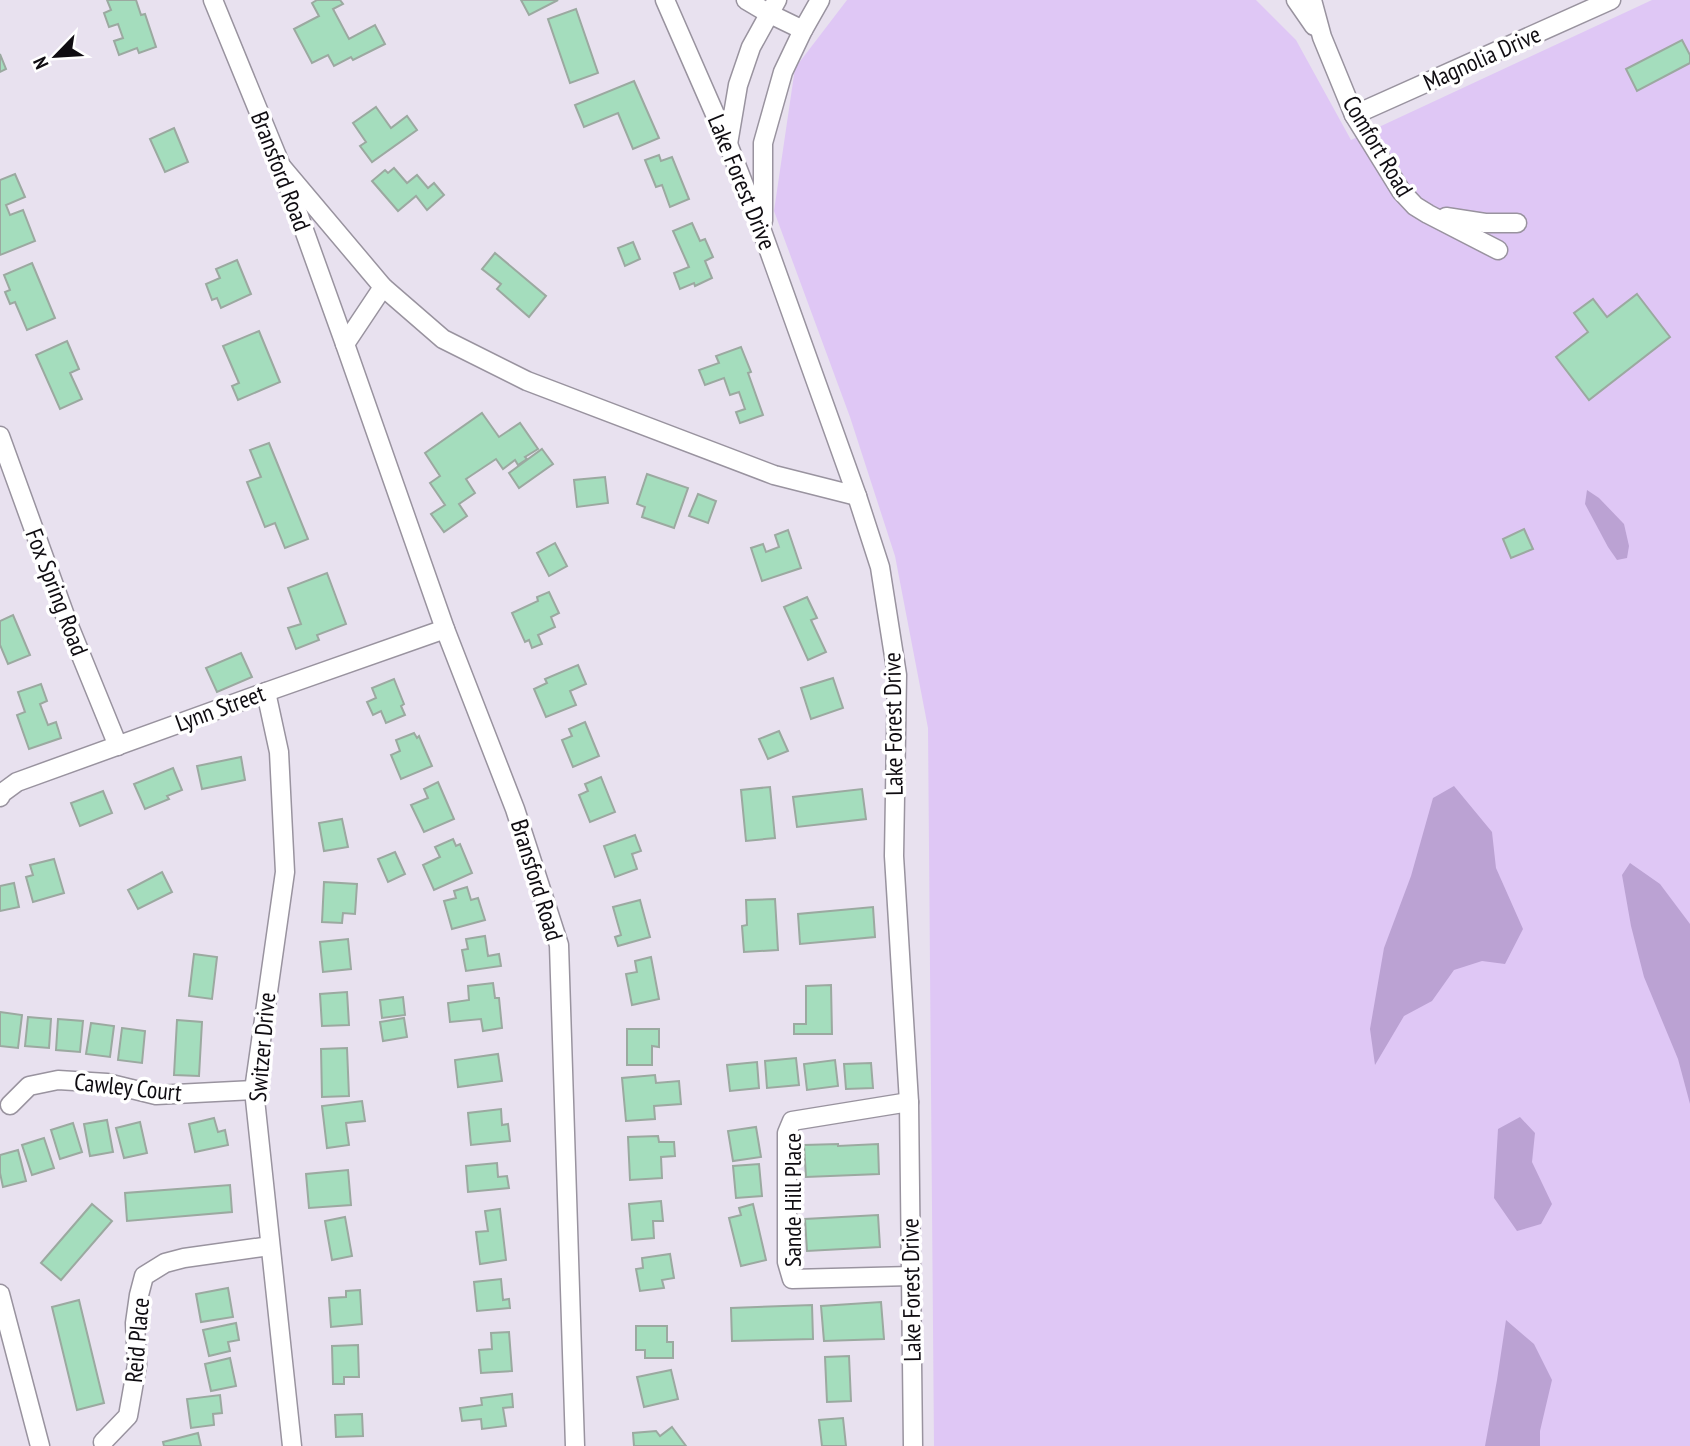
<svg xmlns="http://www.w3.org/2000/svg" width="1690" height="1446" font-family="'PT Sans Narrow',sans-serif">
<rect width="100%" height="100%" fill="#e8e1ef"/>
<polygon fill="#dfc7f5" points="847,0 1256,0 1296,40 1351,140 1652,0 1690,0 1690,1446 934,1446 928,728 895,556 850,417 774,211 795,68"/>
<g fill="#bba2d3">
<polygon points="1587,490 1599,498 1624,524 1629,546 1627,558 1617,560 1608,547 1585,504"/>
<polygon points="1454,786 1492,832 1496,868 1523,929 1505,964 1482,961 1454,970 1432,1001 1404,1016 1375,1065 1370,1029 1384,948 1411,876 1433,798"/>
<polygon points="1630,863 1660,884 1690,924 1690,1104 1678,1059 1644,977 1631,926 1622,875"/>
<polygon points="1520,1117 1535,1133 1532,1162 1552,1204 1541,1224 1517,1231 1494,1198 1498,1129"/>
<polygon points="1506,1320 1534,1344 1552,1380 1540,1431 1540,1446 1485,1446 1497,1380"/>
</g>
<g fill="#a4ddbd" stroke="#9ba9a0" stroke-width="2">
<polygon points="107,0 136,0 141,15 145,14 156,47 139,53 137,48 119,55 114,41 123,38 118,24 109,27 104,13 111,10"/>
<polygon points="317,0 340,0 343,4 333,9 349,39 375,25 385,44 353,60 351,57 334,66 328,55 312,63 294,29 319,16 312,3"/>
<polygon points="521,0 558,0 529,15"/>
<polygon points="576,9 598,73 570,83 548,19"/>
<polygon points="1682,40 1690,55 1690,63 1637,91 1626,69"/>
<polygon points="0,54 6,69 0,72"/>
<polygon points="634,81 659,138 633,149 618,113 584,127 575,105"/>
<polygon points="376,107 391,128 407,116 417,130 372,162 360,146 366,142 353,123"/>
<polygon points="174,128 188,162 165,172 150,139"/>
<polygon points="659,155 661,161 672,157 689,199 670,207 662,185 656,187 645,160"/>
<polygon points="394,168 407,183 417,175 428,188 434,183 444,195 427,210 416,196 398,211 372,181 385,170 388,173"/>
<polygon points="15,174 25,197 6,205 10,215 23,210 35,241 0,255 0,180"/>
<polygon points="692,223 700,241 705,239 713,257 705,261 712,278 695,286 694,283 680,289 674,273 689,267 673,231"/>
<polygon points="633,242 640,259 625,266 618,248"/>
<polygon points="495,253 546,296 529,317 497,289 501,284 482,269"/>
<polygon points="237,260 251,294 221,308 217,298 212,300 206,284 220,278 216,269"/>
<polygon points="32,263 55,318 27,330 15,302 10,304 5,292 10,290 4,275"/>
<polygon points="1637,294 1670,337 1589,400 1556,357 1588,332 1574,313 1593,299 1607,317"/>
<polygon points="259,331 280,382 238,400 232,386 239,383 223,346"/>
<polygon points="67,341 79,369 70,373 82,399 60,409 36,355"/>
<polygon points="741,347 751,372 748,373 763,415 740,423 736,412 745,409 739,392 730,395 724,378 705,385 699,370 719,363 716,356"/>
<polygon points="482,413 499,437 520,423 538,449 525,457 527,459 518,465 515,460 503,469 496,459 466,479 475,493 459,504 467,516 444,532 431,514 445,505 430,483 440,476 425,453"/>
<polygon points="269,443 308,539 285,548 275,523 265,527 247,482 261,477 250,450"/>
<polygon points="542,449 553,464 519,488 509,473"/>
<polygon points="647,474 688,488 674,528 642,517 645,507 637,504"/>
<polygon points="605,477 608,503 577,507 574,480"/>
<polygon points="698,494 716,501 708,523 689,516"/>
<polygon points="1524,529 1533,549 1511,558 1503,539"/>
<polygon points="788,530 801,568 762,581 751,548 763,544 766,552 779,547 775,535"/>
<polygon points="555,543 567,566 549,576 537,553"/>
<polygon points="327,573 346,624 317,635 319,640 296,649 288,628 301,624 288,588"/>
<polygon points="549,592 559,613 551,617 555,627 538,635 542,644 532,648 529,640 525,642 512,613 538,601 537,597"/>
<polygon points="807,597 817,618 811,620 826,652 808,660 784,607"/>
<polygon points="13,615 30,655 8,664 0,645 0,621"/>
<polygon points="241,653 252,677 217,692 206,668"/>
<polygon points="578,665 586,684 570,691 576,705 546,717 534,689 547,683 545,679"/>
<polygon points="833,678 843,708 811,719 801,688"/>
<polygon points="394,679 404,704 401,706 405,715 386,723 381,711 373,715 367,702 376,698 372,688"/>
<polygon points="41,684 47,701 40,704 48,725 56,722 61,738 29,749 17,715 25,712 18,692"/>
<polygon points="585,722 599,756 573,767 562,740 572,736 569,729"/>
<polygon points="779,731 788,751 768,759 759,739"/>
<polygon points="414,733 417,738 419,736 432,766 401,779 391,755 400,751 396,740"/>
<polygon points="241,757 245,780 202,789 197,766"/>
<polygon points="173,768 182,790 167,796 169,799 145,809 134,784"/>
<polygon points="601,777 615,812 590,822 579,795 588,791 585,784"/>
<polygon points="438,782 454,819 424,832 411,805 428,798 424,789"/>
<polygon points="770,787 775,838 746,841 741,790"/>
<polygon points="862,789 866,819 797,827 793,797"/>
<polygon points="103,791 112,813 80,826 71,803"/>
<polygon points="342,819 348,847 324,851 319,823"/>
<polygon points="635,835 641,851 632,854 637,869 615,877 604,846"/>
<polygon points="453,839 456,846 460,844 472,873 434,890 423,865 440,857 435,847"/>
<polygon points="395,852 405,874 388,882 378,859"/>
<polygon points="54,859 64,893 33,902 26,877 33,875 30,865"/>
<polygon points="162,872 172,892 138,909 128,890"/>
<polygon points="324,882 357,884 355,914 343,913 342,923 322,922"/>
<polygon points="14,883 19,907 0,911 0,886"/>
<polygon points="467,887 471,900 478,898 485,920 452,929 444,901 456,898 454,891"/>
<polygon points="775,899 778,950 744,952 742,926 747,925 746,900"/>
<polygon points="640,900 650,937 618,946 615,937 621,935 613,907"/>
<polygon points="873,907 875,937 800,944 798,914"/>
<polygon points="485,936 488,956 499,954 501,966 466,971 462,950 468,949 466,939"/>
<polygon points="348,939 351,969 323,972 320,942"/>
<polygon points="194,954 217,957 212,999 189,996"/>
<polygon points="651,957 659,999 632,1005 626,974 637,972 635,961"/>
<polygon points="493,983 495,998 499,998 502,1028 483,1031 481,1019 450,1022 448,1003 469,1000 468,986"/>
<polygon points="831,985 832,1034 794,1034 794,1024 806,1024 806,986"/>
<polygon points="347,992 349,1025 322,1026 320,994"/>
<polygon points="403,997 405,1015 382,1018 380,1000"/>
<polygon points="0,1012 22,1015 18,1048 0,1046"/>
<polygon points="28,1017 51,1019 49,1048 25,1046"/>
<polygon points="404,1018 407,1037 383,1041 380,1022"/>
<polygon points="58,1019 83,1021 80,1052 56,1050"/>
<polygon points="177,1020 202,1022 199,1076 174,1075"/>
<polygon points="91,1023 114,1026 110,1057 86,1054"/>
<polygon points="122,1028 145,1031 142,1063 118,1060"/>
<polygon points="627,1029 659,1029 659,1047 652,1046 652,1065 627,1065"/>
<polygon points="347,1048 349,1096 322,1097 321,1049"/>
<polygon points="498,1054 502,1081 458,1087 455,1060"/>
<polygon points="796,1058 799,1085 767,1088 765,1061"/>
<polygon points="835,1060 838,1086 807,1090 804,1064"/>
<polygon points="757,1062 759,1088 730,1091 727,1065"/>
<polygon points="871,1063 873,1088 846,1089 844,1064"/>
<polygon points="655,1075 656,1083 679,1081 681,1104 654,1106 655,1119 626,1121 622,1078"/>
<polygon points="362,1101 365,1121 346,1123 349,1145 327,1148 322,1106"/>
<polygon points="501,1109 502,1125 508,1124 510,1141 471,1145 468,1113"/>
<polygon points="214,1118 218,1132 225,1130 228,1145 195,1152 189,1124"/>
<polygon points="107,1120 113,1152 90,1156 84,1124"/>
<polygon points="140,1122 147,1153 124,1158 116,1128"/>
<polygon points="73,1123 82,1152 60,1159 51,1130"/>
<polygon points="756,1127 761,1157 733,1161 728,1131"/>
<polygon points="658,1136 659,1142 674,1142 675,1156 661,1157 662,1178 630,1180 628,1137"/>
<polygon points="44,1138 54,1168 32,1175 22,1145"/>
<polygon points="838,1144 838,1146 878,1144 879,1174 806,1177 804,1145"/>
<polygon points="18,1150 26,1181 3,1187 0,1173 0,1155"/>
<polygon points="497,1163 498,1177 507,1176 509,1188 468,1192 466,1166"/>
<polygon points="759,1164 762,1196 736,1198 733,1166"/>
<polygon points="348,1170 351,1205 309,1208 306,1174"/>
<polygon points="230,1185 232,1212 127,1221 125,1193"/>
<polygon points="661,1201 663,1221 653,1221 654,1238 632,1240 629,1204"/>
<polygon points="92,1204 112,1221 61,1280 41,1263"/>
<polygon points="753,1204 766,1260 741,1266 729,1218 741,1215 739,1208"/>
<polygon points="500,1209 506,1260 480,1264 476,1232 488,1231 485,1211"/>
<polygon points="878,1215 880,1247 807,1251 805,1219"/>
<polygon points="345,1217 352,1256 332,1260 325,1221"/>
<polygon points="670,1254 674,1278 662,1280 664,1288 640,1291 636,1269 643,1268 642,1258"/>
<polygon points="501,1279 503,1300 509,1299 510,1308 477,1311 474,1282"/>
<polygon points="228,1288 233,1317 201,1322 196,1294"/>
<polygon points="360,1290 362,1324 331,1327 329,1298 346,1297 346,1291"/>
<polygon points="79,1300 104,1403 77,1410 52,1307"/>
<polygon points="881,1302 884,1339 824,1341 821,1306"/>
<polygon points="812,1305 813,1339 732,1341 731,1308"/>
<polygon points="236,1323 239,1340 228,1342 230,1351 209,1356 203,1330"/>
<polygon points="636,1326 667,1326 667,1342 673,1342 673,1358 645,1358 645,1350 636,1350"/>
<polygon points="509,1332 512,1371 481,1373 479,1350 492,1349 491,1333"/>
<polygon points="358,1345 359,1377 344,1377 344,1384 333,1384 332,1346"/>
<polygon points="849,1356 851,1401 827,1402 825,1357"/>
<polygon points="230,1358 236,1386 211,1391 205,1364"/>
<polygon points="671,1370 678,1399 644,1407 637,1377"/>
<polygon points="512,1394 513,1407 503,1408 506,1426 482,1429 481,1419 462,1421 460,1408 482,1405 481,1398"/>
<polygon points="220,1395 222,1413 213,1414 214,1425 191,1428 187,1399"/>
<polygon points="362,1414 363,1436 336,1437 335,1415"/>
<polygon points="843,1418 846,1446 822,1446 819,1420"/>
<polygon points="672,1427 686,1446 634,1446 633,1433 656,1431 660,1436"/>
<polygon points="198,1433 201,1446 164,1446 163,1442"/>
</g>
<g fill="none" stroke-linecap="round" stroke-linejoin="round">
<defs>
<g id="minor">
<polyline points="213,0 281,166 345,344"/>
<polyline points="665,0 728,144 762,231 857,496 880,567 897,675 894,856 909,1102 913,1446"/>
<polyline points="746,0 768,13 803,30"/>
<polyline points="1296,0 1314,26"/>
<polyline points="1312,0 1322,37 1354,115 1401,191 1415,206 1428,214 1498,250"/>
<polyline points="1354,115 1611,0"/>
<polyline points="728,144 738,85 751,47 777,0"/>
<polyline points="281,166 383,287 443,339 527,381 774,475 857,496"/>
<polyline points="1446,217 1485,223 1517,223"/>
<polyline points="763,221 763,143 783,72 803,30 820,0"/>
<polyline points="383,287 345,344 445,629 515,809 559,945 575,1446"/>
<polyline points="0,436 67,621 118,746"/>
<polyline points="266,692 279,752 285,872 254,1090 292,1446"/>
<polyline points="0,797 2,793 17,782 266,692 445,629"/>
<polyline points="909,1102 792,1121 787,1133 787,1262 792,1279 911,1276"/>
<polyline points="10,1105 29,1086 58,1080 107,1083 156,1095 254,1090"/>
<polyline points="0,1294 40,1446"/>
<polyline points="103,1442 128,1416 137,1365 135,1323 139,1295 144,1276 165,1263 184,1258 270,1246"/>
</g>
</defs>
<use href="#minor" stroke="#99939f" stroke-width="21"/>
<use href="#minor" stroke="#fff" stroke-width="18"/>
</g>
<g text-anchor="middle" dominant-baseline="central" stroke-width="7" stroke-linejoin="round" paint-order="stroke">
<g font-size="24" fill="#0f0c11" stroke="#fff">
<text transform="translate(1482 58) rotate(-24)">Magnolia Drive</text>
<text transform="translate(1378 146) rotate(59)">Comfort Road</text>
<text transform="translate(281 171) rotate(69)">Bransford Road</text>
<text transform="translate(742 182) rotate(68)">Lake Forest Drive</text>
<text transform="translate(57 592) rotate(69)">Fox Spring Road</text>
<text transform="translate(220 708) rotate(-20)">Lynn Street</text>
<text transform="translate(893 724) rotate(-91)">Lake Forest Drive</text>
<text transform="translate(537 880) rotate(73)">Bransford Road</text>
<text transform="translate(262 1047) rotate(-85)">Switzer Drive</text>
<text transform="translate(128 1087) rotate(6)">Cawley Court</text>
<text transform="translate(792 1200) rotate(-90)">Sande Hill Place</text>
<text transform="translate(911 1290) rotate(-91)">Lake Forest Drive</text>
<text transform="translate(137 1340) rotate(-85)">Reid Place</text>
</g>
</g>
<g transform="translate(56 56) rotate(245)" stroke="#ffffff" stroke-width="5" paint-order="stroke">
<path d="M0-5L12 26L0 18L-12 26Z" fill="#0f0c11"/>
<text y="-10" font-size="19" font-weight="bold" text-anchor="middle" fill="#0f0c11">N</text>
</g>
</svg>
